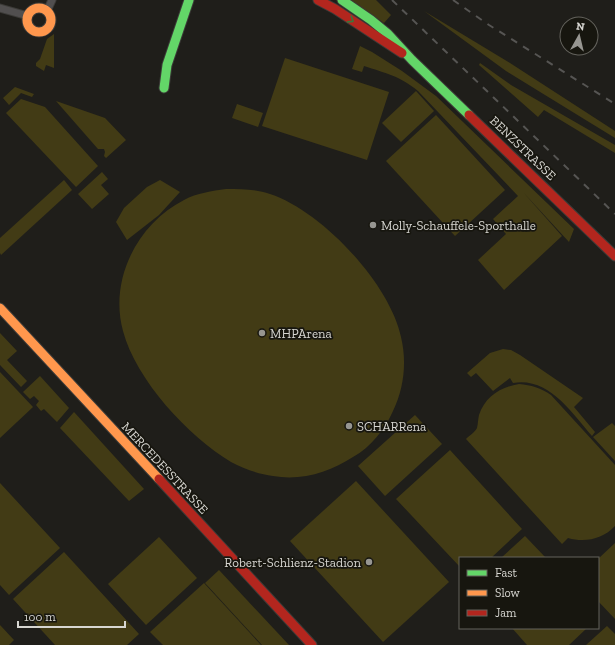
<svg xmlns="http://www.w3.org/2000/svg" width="615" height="645" font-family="'Zilla Slab',serif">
<rect width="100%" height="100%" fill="#1f1e1a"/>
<g fill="#423b15">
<polygon points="350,0 376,0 391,15 384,23"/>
<polygon points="424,11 510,63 615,131 615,138 506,71"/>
<polygon points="54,34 54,68 46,65 44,71 36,66 36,63 40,59 47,39"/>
<path d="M 360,46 L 372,52 L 402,71 L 436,96 L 574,229 L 569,242 L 523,192 L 562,236 L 504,290 L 478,260 L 506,234 L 493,219 L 518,196 L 418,91 C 400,76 385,73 364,66 L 362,72 L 352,69 Z"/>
<polygon points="285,58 389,92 367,160 262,126"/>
<polygon points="480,63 511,85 615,145 615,153 544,110 538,117 479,65"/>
<polygon points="15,87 34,94 32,97 21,93 9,105 3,98"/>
<polygon points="416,91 434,111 401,142 382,123"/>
<polygon points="21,99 45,107 98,166 76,187 6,113"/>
<polygon points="56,101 105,118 126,140 106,158 104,156 105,152 104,149 98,149"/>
<polygon points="237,104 263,113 258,127 232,118"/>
<polygon points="436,115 505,190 455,236 386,161"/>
<polygon points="102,172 108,179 101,185 109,194 92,209 78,194"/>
<polygon points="64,180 72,190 1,255 0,253 0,238"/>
<polygon points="160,180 180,192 159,215 127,240 116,222 124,208 147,187"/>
<path d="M 226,189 C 241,189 256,189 270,194 C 322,211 390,284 401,337 C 407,362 404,388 393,411 C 385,429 371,447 353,457 C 330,472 302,481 273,476 C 259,474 244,469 231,462 C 188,436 136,380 123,331 C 109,280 137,224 184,200 C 197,193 212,191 226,189 Z"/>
<polygon points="0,333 17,351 7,360 27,381 21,387 0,365"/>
<path d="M 503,349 L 511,350 L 520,355 L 583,398 L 574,407 L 595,432 L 592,436 C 571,412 549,377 513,383 L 510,378 L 493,391 L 476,373 L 471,377 L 467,373 L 490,353 Z"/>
<polygon points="0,372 33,407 0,438"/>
<polygon points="40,376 69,408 57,422 44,409 41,411 36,405 39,401 34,396 30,399 23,392"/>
<path d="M 519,384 C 531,385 541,388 551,395 L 615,465 L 615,526 C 603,539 585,543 568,538 L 562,544 L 466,439 C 469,436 475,432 477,428 C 478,424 478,419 479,415 C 485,397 500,387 519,384 Z"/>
<polygon points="74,412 144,489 129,501 60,428"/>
<polygon points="415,415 442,444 385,496 358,466"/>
<polygon points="612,423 615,426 615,461 593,437"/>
<polygon points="450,450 522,529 491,558 460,558 460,567 396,499"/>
<polygon points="356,481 449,582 383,642 290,541"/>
<polygon points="0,483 60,548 9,595 0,585"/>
<polygon points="525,536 546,558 501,558"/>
<polygon points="159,537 197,578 146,625 108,584"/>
<polygon points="615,543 615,619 598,601 598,559"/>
<polygon points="64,552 139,634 127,645 55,645 13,599"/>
<polygon points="219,570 289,645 262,645 205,583"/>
<polygon points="204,583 261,645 163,645 150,632"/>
<polygon points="0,625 14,640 9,645 0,645"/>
<polygon points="607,626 615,634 615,645 586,645"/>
<polygon points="512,628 587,628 569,645 527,645"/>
</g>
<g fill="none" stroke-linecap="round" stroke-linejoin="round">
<defs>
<g id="street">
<polyline points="0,8 28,16"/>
<polyline points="47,11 52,0"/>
</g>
<g id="fast">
<polyline points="342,0 371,20 388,34 412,60 469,115"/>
<polyline points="164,88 167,65 189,0"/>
</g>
<g id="slow">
<circle cx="39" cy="20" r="12"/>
<polyline points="0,308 159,479"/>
</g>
<g id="jam">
<polyline points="318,0 335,9 402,53"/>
<polyline points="469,115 615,256"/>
<polyline points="159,479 312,645"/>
</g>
</defs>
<use href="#street" stroke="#3c3b38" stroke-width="9"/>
<use href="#fast" stroke="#3c3b38" stroke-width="11"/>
<use href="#slow" stroke="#3c3b38" stroke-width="11"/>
<use href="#jam" stroke="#3c3b38" stroke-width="11"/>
<use href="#street" stroke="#514f4f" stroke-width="7"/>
<use href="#fast" stroke="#63d668" stroke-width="9"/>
<use href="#slow" stroke="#ff974d" stroke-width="9"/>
<use href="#jam" stroke="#b3261e" stroke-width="9"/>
<g stroke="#565553" stroke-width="2" stroke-dasharray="7 7" stroke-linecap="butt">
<polyline points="392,0 615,214"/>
<polyline points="453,0 489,25 615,104"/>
</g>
</g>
<defs><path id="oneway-chevron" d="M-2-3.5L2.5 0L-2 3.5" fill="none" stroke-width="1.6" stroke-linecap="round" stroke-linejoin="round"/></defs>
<use stroke="#3d763c" href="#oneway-chevron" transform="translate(351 20) rotate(33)"/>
<g fill="#979691" stroke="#17160f" stroke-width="1.5">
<circle cx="373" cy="225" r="4"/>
<circle cx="262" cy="333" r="4"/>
<circle cx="349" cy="426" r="4"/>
<circle cx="369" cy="562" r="4"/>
</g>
<g text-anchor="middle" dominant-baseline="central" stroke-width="3.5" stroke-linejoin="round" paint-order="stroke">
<g font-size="13" fill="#d7d6d1" stroke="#17160f">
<text transform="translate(523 148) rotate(44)">BENZSTRASSE</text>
<text transform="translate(165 468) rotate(47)">MERCEDESSTRASSE</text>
</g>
<g font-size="13" fill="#d7d6d1" stroke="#17160f" text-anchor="start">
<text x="381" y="225">Molly-Schauffele-Sporthalle</text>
<text x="270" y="333">MHPArena</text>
<text x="357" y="426">SCHARRena</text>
<text x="361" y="562" text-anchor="end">Robert-Schlienz-Stadion</text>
</g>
</g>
<rect x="459" y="557" width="140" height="72" fill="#17160f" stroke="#64635d"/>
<rect x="467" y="570" width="20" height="6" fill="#63d668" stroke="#64635d"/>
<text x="495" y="577" font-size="12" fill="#d7d6d1">Fast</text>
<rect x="467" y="590" width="20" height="6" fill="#ff974d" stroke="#64635d"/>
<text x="495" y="597" font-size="12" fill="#d7d6d1">Slow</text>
<rect x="467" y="610" width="20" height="6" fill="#b3261e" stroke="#64635d"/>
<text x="495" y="617" font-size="12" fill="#d7d6d1">Jam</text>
<g transform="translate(579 36) rotate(8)"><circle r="19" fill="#17160f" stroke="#64635d"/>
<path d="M0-3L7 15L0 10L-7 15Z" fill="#979691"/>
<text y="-6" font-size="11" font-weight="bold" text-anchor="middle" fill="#d7d6d1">N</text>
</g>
<path d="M18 621v6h107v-6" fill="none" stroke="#d7d6d1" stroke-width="2"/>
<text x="24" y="621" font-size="12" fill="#d7d6d1" stroke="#17160f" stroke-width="3" paint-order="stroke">100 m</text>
</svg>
